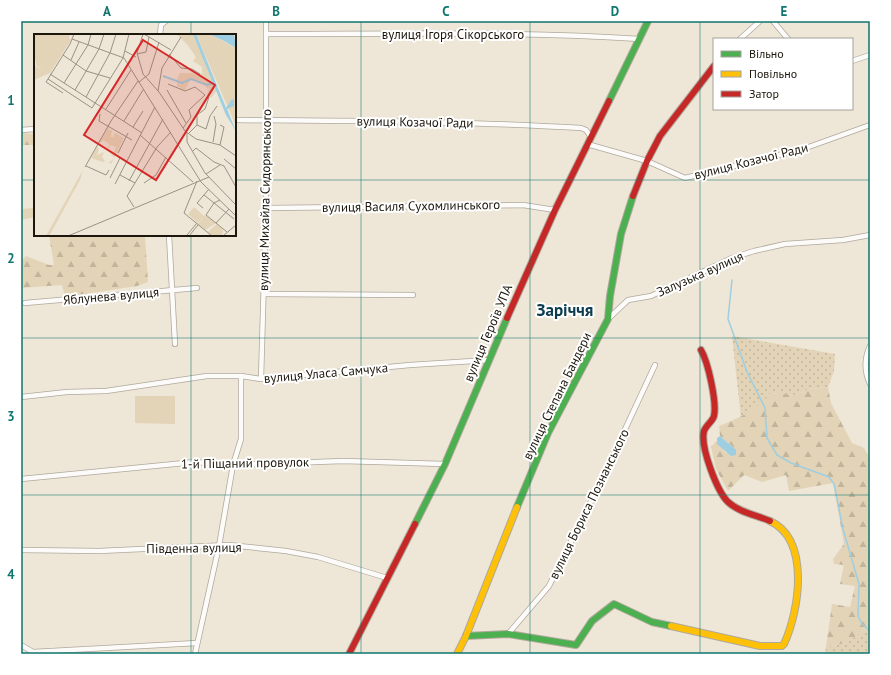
<svg xmlns="http://www.w3.org/2000/svg" width="891" height="675" font-family="'PT Sans',sans-serif">
<defs>
<pattern id="grass-dots" width="8" height="8" patternUnits="userSpaceOnUse"><rect width="8" height="8" fill="#e3d4b7"/><path d="M2 2h.1M6 6h.1" fill="none" stroke="#c2b59c" stroke-width="1.8" stroke-linecap="round"/></pattern>
<pattern id="forest-firs" width="22" height="20" patternUnits="userSpaceOnUse"><rect width="22" height="20" fill="#e3d4b7"/><path d="M5 1l3.5 6h-7zM16 11l3.5 6h-7z" fill="#c2b59c"/></pattern>
</defs>
<rect width="100%" height="100%" fill="#eee6d6"/>
<g fill="url(#grass-dots)">
<polygon points="732,336 835,354 834,371 828,387 809,389 796,395 771,393 761,405 741,418"/>
<polygon points="870,626 870,654 825,654 826,647 846,643"/>
</g>
<g fill="url(#forest-firs)">
<polygon points="21,133 35,134 35,145 21,145"/>
<polygon points="35,208 35,217 21,220 21,209"/>
<polygon points="49,235 145,235 148,282 137,286 65,297 62,285 21,288 21,261 26,256 49,265 54,265"/>
<path d="M 828,387 L 831,403 L 852,443 L 864,448 L 870,458 L 870,626 L 846,643 L 826,647 L 832,604 L 850,607 L 855,586 L 840,584 L 844,565 L 834,564 L 833,559 L 844,544 L 833,483 L 789,491 L 786,475 L 762,482 L 744,475 L 728,491 L 716,469 L 711,447 L 716,441 L 726,453 L 733,447 L 720,436 L 719,426 C 740,418 756,410 771,393 L 796,395 L 809,389 Z"/>
</g>
<polygon fill="#e3d4b7" points="135,396 175,396 175,424 135,423"/>
<polygon fill="#9ecee1" points="720,436 736,450 736,455 731,456 717,444 717,438"/>
<g fill="none" stroke-linecap="round" stroke-linejoin="round">
<polyline stroke="#9ecee1" stroke-width="1.5" points="732,280 728,319 747,372 765,408 767,438 777,455 791,463 829,477 834,484 843,529 859,584 858,616 862,624 870,631"/>
<defs>
<g id="street">
<polyline points="773,21 788,39"/>
<path d="M 266,34 C 391,34 515,31 640,39"/>
<polyline points="160,35 161,25 166,21"/>
<polyline points="740,39 760,21"/>
<polyline points="852,61 870,55"/>
<path d="M 235,120 C 350,121 466,121 581,128 L 586,130 L 591,137"/>
<polyline points="21,130 35,129"/>
<polyline points="587,144 647,161 685,178 803,149 870,125"/>
<polyline points="266,208 523,205 555,210"/>
<polyline points="169,235 175,344"/>
<polyline points="264,294 413,295"/>
<polyline points="25,303 197,288"/>
<polyline points="608,319 628,300 651,296 732,258 754,251 785,244 843,240 870,235"/>
<path d="M 870,346 C 864,359 864,371 870,384"/>
<polyline points="261,379 266,208 266,21"/>
<polyline points="21,397 67,392 106,391 207,376 241,376 261,379 410,365 489,360"/>
<polyline points="21,479 195,462 233,465 343,461 445,464"/>
<polyline points="21,550 99,551 229,545 286,551 318,557 387,578"/>
<polyline points="508,634 549,586 600,483 655,365"/>
<polyline points="21,645 33,652 197,643"/>
<polyline points="195,654 219,546 233,465 241,439 241,376"/>
</g>
<g id="fast">
<polyline points="609,101 648,21"/>
<polyline points="517,507 548,433 608,319 610,296 621,234 633,196"/>
<polyline points="415,524 445,464 507,318"/>
<polyline points="466,636 508,634 576,645 592,621 614,604 652,622 671,626"/>
</g>
<g id="slow">
<path d="M 671,626 L 760,646 L 782,646 L 784,644 C 799,612 811,540 770,521"/>
<polyline points="457,654 466,636 517,507"/>
</g>
<g id="jam">
<polyline points="633,196 647,161 660,136 714,66"/>
<polyline points="507,318 555,210 609,101"/>
<path d="M 701,350 C 708,362 717,402 714,416 C 713,421 706,425 704,431 C 700,447 717,491 728,502 C 740,513 757,515 770,521"/>
<polyline points="349,654 415,524"/>
</g>
</defs>
<use href="#street" stroke="#afa99d" stroke-width="6"/>
<use href="#fast" stroke="#afa99d" stroke-width="8"/>
<use href="#slow" stroke="#afa99d" stroke-width="8"/>
<use href="#jam" stroke="#afa99d" stroke-width="8"/>
<use href="#street" stroke="#fcfbf9" stroke-width="4.5"/>
<use href="#fast" stroke="#4caf50" stroke-width="6"/>
<use href="#slow" stroke="#ffc107" stroke-width="6"/>
<use href="#jam" stroke="#c62828" stroke-width="6"/>
</g>
<path fill="none" stroke="#0f766e" stroke-width="1" stroke-opacity="0.55" d="M 191,21 L 191,35M 361,21 L 361,654M 530,21 L 530,654M 700,21 L 700,654M 21,180 L 35,180M 235,180 L 870,180M 191,235 L 191,654M 21,338 L 870,338M 21,495 L 870,495"/>
<g text-anchor="middle" dominant-baseline="central" stroke-width="4" stroke-linejoin="round" paint-order="stroke">
<g font-size="13" fill="#1c170c" stroke="#fff">
<text x="453" y="34">вулиця Ігоря Сікорського</text>
<text transform="translate(415 122) rotate(1)">вулиця Козачої Ради</text>
<text transform="translate(751 161) rotate(-14)">вулиця Козачої Ради</text>
<text transform="translate(265 200) rotate(-89)">вулиця Михайла Сидорянського</text>
<text transform="translate(411 206) rotate(-1)">вулиця Василя Сухомлинського</text>
<text transform="translate(700 274) rotate(-24)">Залузька вулиця</text>
<text transform="translate(111 296) rotate(-5)">Яблунева вулиця</text>
<text transform="translate(488 333) rotate(-67)">вулиця Героїв УПА</text>
<text transform="translate(326 373) rotate(-5)">вулиця Уласа Самчука</text>
<text transform="translate(557 396) rotate(-64)">вулиця Степана Бандери</text>
<text transform="translate(245 463) rotate(-1)">1-й Піщаний провулок</text>
<text transform="translate(589 504) rotate(-64)">вулиця Бориса Познанського</text>
<text transform="translate(194 548) rotate(-1)">Південна вулиця</text>
</g>
<g font-size="17" font-weight="bold" fill="#0c3c50" stroke="#fff">
<text x="565" y="310">Заріччя</text>
</g>
</g>
<g transform="translate(34 34)">
<rect width="202" height="202" fill="#eee6d6"/>
<path d="M 142,0 L 159,0 L 183,56 L 177,64 L 173,61 L 175,54 L 164,41 L 170,38 L 168,38 L 168,33 L 159,27 L 162,23 L 153,10 ZM 171,181 L 182,189 L 171,196 L 164,190 ZM 183,190 L 189,196 L 188,202 L 178,202 L 174,198 Z" fill="#e3d4b7"/>
<path d="M 0,0 L 36,0 L 35,4 L 37,6 L 16,39 L 0,46 L 0,31 L 9,37 L 2,31 L 2,26 L 0,29 ZM 146,39 L 158,39 L 175,46 L 174,56 L 170,49 L 157,45 L 151,56 L 145,55 L 147,53 L 143,53 L 143,45 ZM 74,93 L 75,96 L 78,96 L 77,103 L 79,103 L 81,99 L 90,104 L 77,130 L 75,129 L 80,124 L 75,117 L 80,118 L 82,113 L 76,111 L 73,118 L 75,110 L 69,106 L 64,111 ZM 63,113 L 65,115 L 63,121 L 70,118 L 68,123 L 71,127 L 69,128 L 57,124 ZM 49,136 L 46,146 L 15,202 L 12,202 Z" fill="#e3d4b7"/>
<path d="M 162,0 L 175,0 L 202,14 L 202,92 Z" fill="#e3d4b7"/>
<path d="M 160,173 L 170,182 L 164,189 L 154,180 Z" fill="#e3d4b7"/>
<path d="M 159,0 L 162,0 L 192,74 L 198,65 L 200,66 L 200,72 L 193,75 L 202,97 L 192,81 ZM 175,0 L 200,0 L 202,14 L 192,8 Z" fill="#9ecee1"/>
<path fill="none" stroke="#9ecee1" stroke-width="2" d="M 129,42 L 148,49 L 157,45 L 173,51 L 180,49"/>
<path fill="none" stroke="#9a9385" stroke-width="1" d="M 40,0 L 36,10 L 14,45 L 58,74 L 89,24 L 95,0M 109,0 L 103,19 L 109,40 L 125,58 L 151,97 L 162,105 L 186,111 L 202,122M 110,0 L 137,16M 38,5 L 90,24 L 167,148 L 202,182M 91,17 L 102,23M 76,19 L 82,0M 103,20 L 112,18 L 115,3M 135,20 L 147,34 L 158,35 L 166,40M 29,21 L 52,37 L 76,44M 37,26 L 45,8M 16,40 L 108,99M 14,45 L 12,48 L 29,59M 105,48 L 115,40 L 125,8M 30,49 L 54,11 L 57,0M 134,50 L 151,57 L 161,53 L 171,61 L 155,76 L 157,83 L 149,94M 41,56 L 65,15 L 70,0M 133,56 L 152,89M 124,57 L 128,34 L 147,3M 52,63 L 76,19M 72,75 L 97,36M 66,80 L 65,87 L 98,106M 90,87 L 109,56M 163,91 L 172,95 L 176,82 L 183,72M 99,93 L 109,77M 153,99 L 153,108 L 171,139 L 202,171M 154,100 L 163,91 L 163,81 L 171,75 L 175,63M 106,101 L 159,148M 179,108 L 182,90 L 180,82M 186,111 L 190,93 L 186,91M 159,117 L 162,114 L 180,128 L 190,132 L 202,153M 84,119 L 94,99M 190,125 L 202,135M 52,132 L 72,141 L 75,136M 51,133 L 77,87 L 104,47M 172,140 L 186,131M 86,141 L 101,149M 76,144 L 86,124M 95,147 L 129,85M 163,147 L 150,179 L 178,202M 110,149 L 122,141 L 132,123M 81,150 L 121,73M 170,161 L 200,185M 186,166 L 180,169 L 172,181 L 193,198M 100,173 L 93,162 L 123,113 L 137,98M 169,174 L 163,169 L 175,155M 182,189 L 195,175M 153,201 L 163,189M 34,202 L 175,143M 155,202 L 164,191M 189,202 L 202,191"/>
<path fill="#d62828" fill-opacity="0.15" stroke="#d62828" stroke-width="2" d="M 109,6 L 181,51 L 122,146 L 50,101 Z"/>
<rect width="202" height="202" fill="none" stroke="#1c170c" stroke-width="2"/>
</g>
<rect width="891" height="675" fill="none" stroke="#ffffff" stroke-width="44"/>
<rect x="713" y="38" width="140" height="72" fill="#ffffff" stroke="#a4a29e"/>
<rect x="721" y="51" width="20" height="6" fill="#4caf50" stroke="#a4a29e"/>
<text x="749" y="58" font-size="12" fill="#1c170c">Вільно</text>
<rect x="721" y="71" width="20" height="6" fill="#ffc107" stroke="#a4a29e"/>
<text x="749" y="78" font-size="12" fill="#1c170c">Повільно</text>
<rect x="721" y="91" width="20" height="6" fill="#c62828" stroke="#a4a29e"/>
<text x="749" y="98" font-size="12" fill="#1c170c">Затор</text>
<rect x="22" y="22" width="847" height="631" fill="none" stroke="#0f766e" stroke-width="1.5"/>
<g font-size="13" text-anchor="middle" font-weight="bold" fill="#0f766e">
<text x="107" y="16">A</text>
<text x="276" y="16">B</text>
<text x="446" y="16">C</text>
<text x="615" y="16">D</text>
<text x="784" y="16">E</text>
<text x="11" y="105">1</text>
<text x="11" y="263">2</text>
<text x="11" y="421">3</text>
<text x="11" y="579">4</text>
</g>
</svg>
